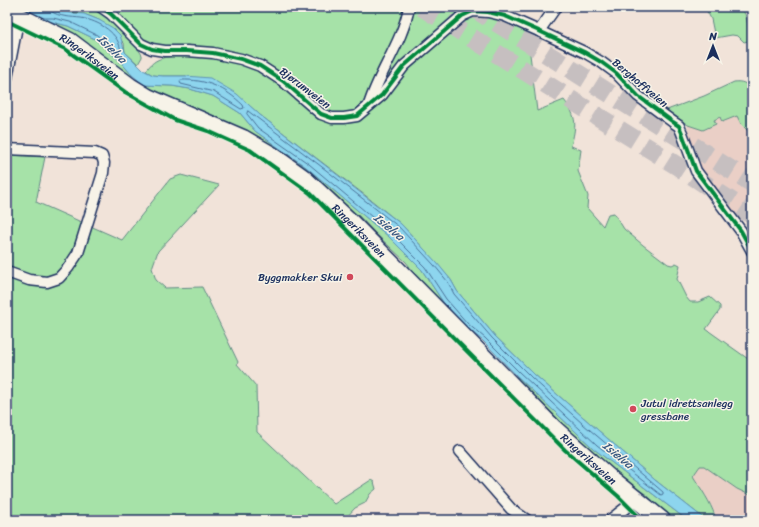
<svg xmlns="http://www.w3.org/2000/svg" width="759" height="527" font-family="Sriracha,sans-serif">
<rect width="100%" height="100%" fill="#f1e3d9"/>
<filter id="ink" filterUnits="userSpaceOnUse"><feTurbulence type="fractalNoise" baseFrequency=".025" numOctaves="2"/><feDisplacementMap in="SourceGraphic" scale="8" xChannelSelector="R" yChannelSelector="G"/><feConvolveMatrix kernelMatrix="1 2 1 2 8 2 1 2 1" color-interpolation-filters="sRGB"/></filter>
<g filter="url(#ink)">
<g fill="#eacfc6">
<polygon points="737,116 741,124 752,135 752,213 740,219 720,197 706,177 698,163 688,139 688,125 703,130 716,124 714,119 717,118 719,117 723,122"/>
<polygon points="700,466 704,466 737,489 752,496 752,520 713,520 715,516 713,509 706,496 693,476"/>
</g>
<g fill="#a6e2a8" stroke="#608883">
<polygon points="50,7 94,7 120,28 133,41 142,55 142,57 138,64 125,52 124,43 99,20 84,14 72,13"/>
<polygon points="109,7 468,7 458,13 431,36 381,92 373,84 364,101 353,112 348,114 331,113 318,104 274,70 242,54 230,50 201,47 170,47 147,44"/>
<path d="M 705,7 L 741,7 C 748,16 749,31 748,41 L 744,42 L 738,36 L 732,35 L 715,38 L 711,19 Z"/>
<path d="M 474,14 L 494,16 L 527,30 L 537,111 L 564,100 C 578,118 576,126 571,146 L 581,150 L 578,171 L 588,196 L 587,208 L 603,226 L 608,214 L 614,213 L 624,229 L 643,245 L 668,264 L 672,265 L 676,263 L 680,265 L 677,279 L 686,297 L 690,302 L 698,302 L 710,297 L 720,306 L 720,310 L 706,329 L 751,361 L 752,361 L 752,496 L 737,489 L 704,466 L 700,466 L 693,476 C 701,489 710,501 715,516 L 713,520 L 706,520 L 655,480 L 535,375 L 495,336 L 457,291 L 451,280 L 415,239 L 401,224 L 366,196 L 260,115 L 242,99 L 186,76 L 163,76 L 153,75 L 146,71 C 155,56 169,56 186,56 C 210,57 236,59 257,70 C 266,74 276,81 283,87 C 303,104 322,131 352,121 L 462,18 Z"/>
<polygon points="43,22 52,22 68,26 95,39 119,60 132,75 128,76"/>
<path d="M 734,82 C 742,81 746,83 752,89 L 752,94 L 748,100 L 752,104 L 752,135 L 741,124 L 737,116 L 722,122 L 720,117 L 714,120 L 716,124 L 703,130 L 688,125 L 667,110 L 704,96 Z"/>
<polygon points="144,85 172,86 190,89 213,96 240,113 255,131 306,167 388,236 422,270 443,302 466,327 420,285 413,271 406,262 376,234 359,216 337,200 164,96"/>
<polygon points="7,155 45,157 36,202 122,240 170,179 181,175 219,185 158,251 152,268 156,280 165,288 202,287 238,362 237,364 256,386 257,432 334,504 371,480 374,482 376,489 370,494 365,503 355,508 344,520 7,520"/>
<polygon points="516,375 594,449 687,520 674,520 659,508 647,495 620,478 594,457 523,387"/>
</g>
<polygon fill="#8dd5ee" stroke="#5f93b4" points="12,7 50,7 72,13 84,14 99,20 113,28 120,35 125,52 143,70 153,75 163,76 186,76 210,78 237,94 260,115 401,224 437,263 451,280 457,291 495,336 535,375 655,480 706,520 687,520 594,449 516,375 483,341 466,327 443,302 422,270 388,236 306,167 255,131 240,113 213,96 190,89 172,86 144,85 132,75 119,60 95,39 68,26 52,22 43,22"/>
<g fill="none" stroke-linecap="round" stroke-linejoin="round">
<g stroke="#497198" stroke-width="1">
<path d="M 44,18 L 53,18 L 70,22 L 97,35 L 118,53 L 121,53 C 120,33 99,21 81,18 C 72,17 58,17 51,11 L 50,7"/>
<path d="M 181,80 C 207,79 225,88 243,105 L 244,108 L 241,109 L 214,92 L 181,84 L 180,82 Z"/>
<polygon points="248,111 326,170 399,227 434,265 448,282 454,294 492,338 532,378 583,424 663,492 663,494 661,495 597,445 519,372 485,338 468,324 446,299 425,267 391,233 309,164 258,128 247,114"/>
</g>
<g stroke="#c6bfc0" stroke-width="19" stroke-dasharray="19 10" stroke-linecap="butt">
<polyline points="422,7 679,167 752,215"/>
<polyline points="472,7 752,183"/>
</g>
<defs>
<g id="street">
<polyline points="101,7 111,14 141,44 152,49 165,51 187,51 213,53 241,59 260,66 283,81 321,114 332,118 344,118 357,116 382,95 404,66 462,16 473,11 488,12 505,16 539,31 584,52 601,62 616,73 638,96 673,122 679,126 682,133 696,171 741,231 752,251"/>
<polyline points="7,21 17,26 7,78"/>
<polyline points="539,31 556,7"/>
<path d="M 369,105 C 379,72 403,41 409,7"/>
<polyline points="7,149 95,153 102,156 104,163 103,173 78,253 68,268 59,278 47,282 29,280 7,272"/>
<polyline points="460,451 511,509 527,520"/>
<polyline points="610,520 637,499"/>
</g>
<g id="primary">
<path id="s1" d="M 7,10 L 70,41 L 130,86 L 148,97 L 243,138 L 272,155 L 304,178 L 349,220 L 554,428 L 610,478 L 662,520"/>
</g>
</defs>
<use href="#street" stroke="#1b2f5e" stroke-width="13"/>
<use href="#primary" stroke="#1b2f5e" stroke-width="19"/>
<use href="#street" stroke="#f7f3e8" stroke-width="10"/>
<use href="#primary" stroke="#f7f3e8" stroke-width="16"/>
<defs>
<g id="cycleway">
<polyline points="101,7 111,14 141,44 152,49 165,51 187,51 213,53 241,59 260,66 283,81 321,114 332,118 344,118 357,116 382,95 404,66 462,16 473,11 488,12 505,16 539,31 584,52 601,62 616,73 638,96 673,122 679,126 682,133 696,171 741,231 752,251"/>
<polyline points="7,21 65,49 125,92 175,120 208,131 250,150 310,193 565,450 618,496 642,520"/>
</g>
</defs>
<use href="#cycleway" stroke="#f7f3e8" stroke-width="6"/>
<use href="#cycleway" stroke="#00873e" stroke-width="4"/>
</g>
</g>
<g fill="#d1495b" stroke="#f7f3e8" stroke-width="1.5">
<circle cx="350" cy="277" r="4"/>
<circle cx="633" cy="409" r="4"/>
</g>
<g text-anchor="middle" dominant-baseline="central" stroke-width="3" stroke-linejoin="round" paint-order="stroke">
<g font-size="11" fill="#1b2f5e" stroke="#f7f3e8">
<text stroke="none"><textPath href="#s1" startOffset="95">Ringeriksveien</textPath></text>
<text transform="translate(640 83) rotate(40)">Berghoffveien</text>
<text transform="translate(305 88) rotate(37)">Bjørumveien</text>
<text stroke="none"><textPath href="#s1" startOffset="419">Ringeriksveien</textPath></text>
<text stroke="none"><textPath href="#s1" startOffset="743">Ringeriksveien</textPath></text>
</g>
<g font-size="11" fill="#1b2f5e" stroke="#f7f3e8" text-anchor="end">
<text x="342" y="277">Byggmakker Skui</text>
<text x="641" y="403" text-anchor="start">Jutul idrettsanlegg<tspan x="641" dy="13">gressbane</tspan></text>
</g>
<g font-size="12" font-style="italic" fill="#385882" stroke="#f7f3e8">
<text transform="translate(112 49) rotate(44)">Isielva</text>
<text transform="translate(389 227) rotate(40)">Isielva</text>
<text transform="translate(618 455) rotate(40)">Isielva</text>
</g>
</g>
<rect width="759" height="527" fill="none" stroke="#f7f3e8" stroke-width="24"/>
<rect x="12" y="12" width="735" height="503" fill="none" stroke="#1b2f5e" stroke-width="1.5" filter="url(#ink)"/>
<g transform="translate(713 46)" stroke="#f7f3e8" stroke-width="3" paint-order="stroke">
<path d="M0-3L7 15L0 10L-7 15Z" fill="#1b2f5e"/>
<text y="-6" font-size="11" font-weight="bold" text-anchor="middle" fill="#1b2f5e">N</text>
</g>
</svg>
